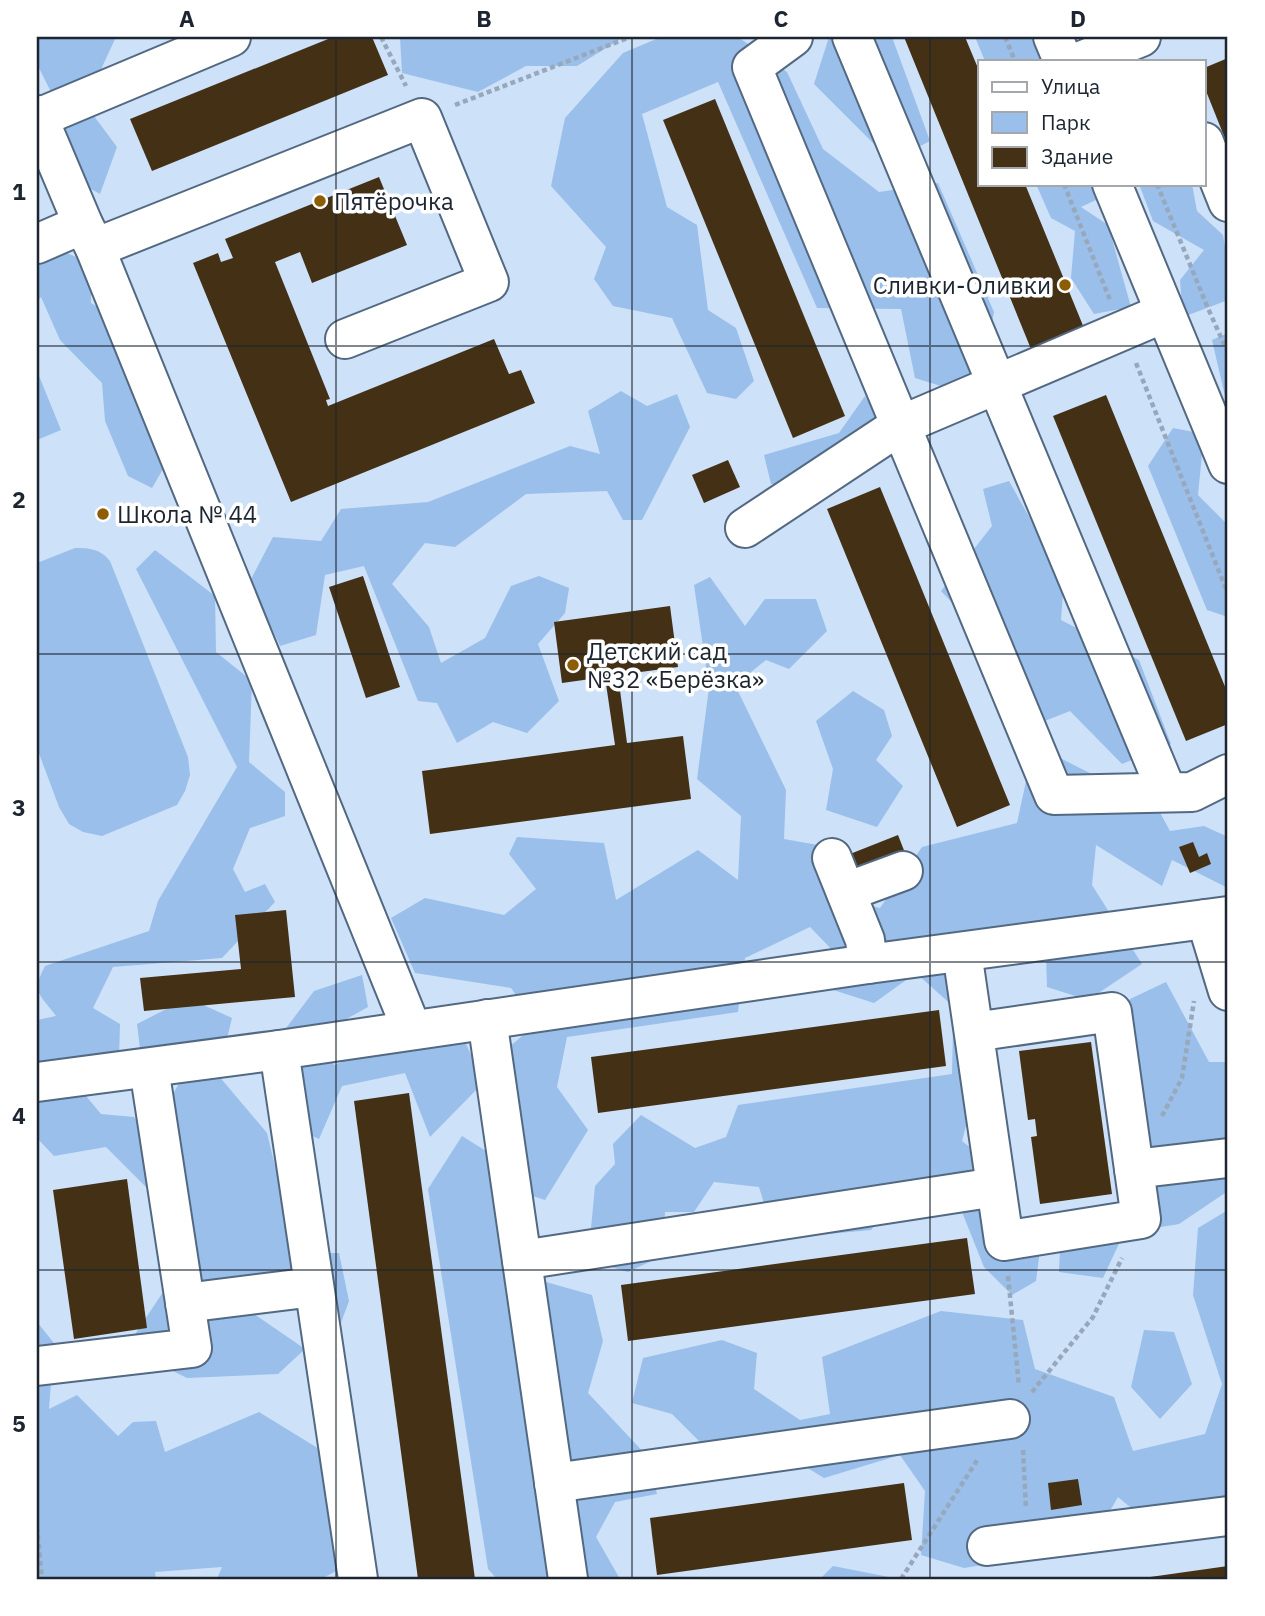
<svg xmlns="http://www.w3.org/2000/svg" width="1265" height="1616" font-family="'IBM Plex Sans',sans-serif">
<rect width="100%" height="100%" fill="#cde1f9"/>
<g fill="#9abfea">
<polygon points="37,37 116,37 85,104 117,147 100,194 40,160 55,100 37,64"/>
<polygon points="400,37 624,37 577,66 526,66 478,92 402,73"/>
<path d="M 661,37 L 738,37 L 787,72 L 823,149 L 879,192 L 938,183 L 994,312 C 988,344 979,365 960,392 L 915,378 L 901,309 L 817,308 L 718,82 L 642,114 L 667,207 L 697,225 L 708,310 L 736,328 L 754,381 L 736,399 L 707,393 L 672,318 L 613,306 L 594,279 L 606,247 L 551,186 L 565,118 L 623,53 Z"/>
<polygon points="829,37 892,37 930,141 891,161 814,84"/>
<polygon points="975,37 1043,37 1047,61 985,61"/>
<polygon points="1036,184 1130,184 1081,207 1108,225 1131,307 1094,314 1071,278 1075,231 1051,218"/>
<polygon points="1139,184 1192,184 1197,211 1223,235 1228,265 1228,300 1183,317 1180,280 1204,250 1153,221"/>
<polygon points="37,241 91,263 91,303 110,315 141,388 163,469 152,488 128,476 105,421 102,383 60,340 41,297 37,301"/>
<polygon points="1228,333 1228,409 1212,340"/>
<polygon points="37,371 61,430 37,440"/>
<polygon points="621,391 647,406 677,394 690,427 642,520 623,520 607,491 526,494 455,547 425,543 392,584 429,627 441,663 485,638 511,586 539,576 569,588 565,613 538,644 559,701 527,733 493,722 457,743 437,703 418,701 364,566 325,575 316,635 280,646 250,581 273,537 321,541 341,509 428,502 570,446 600,454 588,411"/>
<polygon points="865,396 880,421 839,484 771,484 764,455 839,433"/>
<polygon points="1173,428 1204,434 1198,495 1228,525 1228,617 1207,610 1148,466"/>
<polygon points="1009,481 1064,579 1061,620 1139,660 1171,744 1122,764 1070,711 1017,732 1010,664 941,591 992,526 983,489"/>
<path d="M 75,548 C 90,548 100,549 110,561 L 188,757 L 190,775 L 185,791 L 177,805 L 102,836 L 83,832 L 69,824 L 59,807 L 37,748 L 37,563 Z"/>
<path d="M 155,550 L 215,596 L 216,652 L 252,681 L 249,762 L 285,792 L 285,816 L 250,828 L 233,869 L 245,892 L 265,884 L 275,902 L 222,958 L 113,967 L 93,1008 L 120,1024 L 119,1059 L 37,1070 L 37,1020 L 56,1016 C 39,993 31,993 45,966 L 149,931 L 158,901 L 237,767 L 136,569 Z"/>
<polygon points="710,577 745,626 765,599 816,599 827,631 789,669 766,660 735,685 786,790 784,839 841,849 825,895 880,908 922,847 1017,823 1028,772 1060,758 1157,807 1170,831 1204,826 1228,837 1228,888 1172,860 1162,886 1096,845 1092,885 1142,964 1088,1000 1047,987 1045,924 981,932 956,1009 916,973 874,1003 827,988 838,956 810,927 745,958 738,1012 567,1037 557,1087 588,1130 545,1200 523,1193 479,1087 430,1137 405,1073 342,1086 319,1139 282,1122 300,1094 259,1064 314,991 362,975 368,1007 314,1037 334,1065 390,1044 463,1037 479,1073 536,1024 511,988 415,973 391,918 425,898 504,915 536,889 509,854 517,837 604,843 616,900 698,850 738,880 741,816 697,779 709,688 694,585"/>
<polygon points="853,691 884,710 892,736 876,760 903,786 877,827 826,810 833,769 816,721"/>
<polygon points="1166,982 1209,1062 1228,1062 1228,1191 1179,1224 1124,1233 1103,1278 1059,1272 1061,1223 1130,1209 1103,1039 1130,999"/>
<polygon points="188,998 232,1018 218,1075 267,1133 296,1253 339,1253 349,1301 339,1328 288,1278 254,1314 305,1349 278,1374 187,1378 126,1348 165,1289 148,1189 106,1147 54,1156 37,1138 37,1097 81,1090 101,1114 134,1117 174,1170 168,1103 186,1071 140,1049 137,1024"/>
<polygon points="953,1028 989,1038 962,1141 1001,1172 991,1222 1040,1250 1036,1281 1012,1295 984,1267 962,1212 899,1194 871,1230 775,1239 759,1187 714,1182 694,1212 665,1212 662,1256 628,1272 588,1260 595,1186 615,1164 613,1144 641,1115 695,1148 726,1137 738,1105 952,1074"/>
<polygon points="462,1136 494,1156 508,1283 546,1282 592,1295 603,1341 588,1393 648,1457 657,1494 615,1502 596,1537 620,1579 497,1579 488,1569 428,1189"/>
<polygon points="1228,1210 1228,1520 1161,1533 1118,1497 1089,1547 964,1568 921,1555 925,1491 900,1455 824,1478 796,1461 727,1469 672,1414 632,1403 643,1358 722,1340 757,1353 754,1389 800,1420 830,1414 822,1357 941,1311 1023,1320 1035,1369 1114,1397 1133,1451 1205,1434 1222,1384 1193,1295 1198,1228"/>
<polygon points="37,1322 54,1343 49,1409 77,1395 118,1436 133,1422 156,1421 165,1452 259,1412 324,1452 342,1568 321,1579 217,1579 222,1567 155,1572 156,1579 37,1579"/>
<polygon points="1144,1330 1174,1332 1192,1384 1160,1419 1131,1387"/>
<polygon points="833,1566 899,1579 820,1579"/>
</g>
<g fill="#433015">
<polygon points="333,37 372,37 388,75 152,171 130,119"/>
<polygon points="904,37 965,37 980,73 980,184 1025,184 1084,328 1031,349"/>
<polygon points="1228,58 1228,146 1204,86 1204,68"/>
<polygon points="715,99 845,416 793,438 663,120"/>
<polygon points="379,177 407,245 312,283 300,252 275,262 330,399 326,400 328,406 494,339 509,374 521,370 535,403 291,502 193,263 218,253 221,262 233,258 225,239"/>
<polygon points="1106,395 1228,694 1228,724 1186,741 1053,416"/>
<polygon points="728,460 740,487 704,503 692,475"/>
<polygon points="880,487 1010,805 957,827 827,509"/>
<polygon points="363,576 400,687 366,698 329,587"/>
<polygon points="670,606 678,667 618,675 627,743 683,736 691,799 430,834 422,771 615,745 605,677 562,683 554,622"/>
<polygon points="898,835 907,858 859,877 850,854"/>
<polygon points="1193,842 1199,857 1207,853 1211,864 1190,873 1179,847"/>
<polygon points="286,910 295,997 144,1011 140,978 241,969 235,915"/>
<polygon points="939,1010 946,1066 598,1113 591,1057"/>
<polygon points="1091,1042 1112,1194 1040,1204 1031,1137 1037,1136 1035,1119 1028,1120 1019,1051"/>
<polygon points="409,1093 475,1579 418,1579 354,1101"/>
<polygon points="127,1179 147,1328 74,1339 53,1190"/>
<polygon points="967,1238 975,1294 628,1341 621,1285"/>
<polygon points="1078,1479 1082,1505 1051,1510 1048,1483"/>
<polygon points="904,1483 912,1540 657,1575 650,1518"/>
<polygon points="1228,1566 1228,1579 1143,1579 1143,1578"/>
</g>
<g fill="none" stroke-linecap="round" stroke-linejoin="round">
<defs>
<g id="minor">
<polyline points="793,37 752,67 1054,795 1192,792 1228,774"/>
<polyline points="852,37 1167,792"/>
<polyline points="1053,37 1063,61"/>
<polyline points="1081,61 1141,37"/>
<polyline points="37,115 83,224 95,248 412,1030"/>
<polyline points="38,118 231,37"/>
<polyline points="1204,142 1228,202"/>
<polyline points="1112,184 1228,464"/>
<polyline points="37,244 83,224"/>
<polyline points="95,248 422,118 489,282 345,339"/>
<polyline points="745,528 899,426 1164,313"/>
<polyline points="832,858 865,940 868,964"/>
<polyline points="846,892 903,871"/>
<polyline points="1206,919 1228,991"/>
<polyline points="962,952 1004,1241 1141,1219 1112,1012 974,1032"/>
<polyline points="487,1019 568,1579"/>
<polyline points="279,1050 358,1579"/>
<polyline points="37,1082 279,1050 868,964 1228,916"/>
<polyline points="1134,1169 1228,1158"/>
<polyline points="522,1260 996,1187"/>
<polyline points="185,1303 314,1287"/>
<polyline points="37,1366 192,1348 149,1068"/>
<polyline points="554,1483 1010,1419"/>
<polyline points="987,1546 1228,1516"/>
</g>
</defs>
<use href="#minor" stroke="#536982" stroke-width="42"/>
<g stroke="#98a8bc" stroke-width="4.5" stroke-dasharray="5 3.5" stroke-linecap="butt">
<polyline points="381,37 406,86"/>
<polyline points="1005,37 1015,61"/>
<polyline points="455,105 630,37"/>
<polyline points="1064,184 1110,300"/>
<polyline points="1157,184 1207,306 1228,353"/>
<polyline points="1136,363 1228,594"/>
<polyline points="1162,1116 1182,1078 1194,1001"/>
<polyline points="1008,1276 1019,1386"/>
<polyline points="1032,1392 1093,1317 1122,1258"/>
<polyline points="1023,1450 1026,1508"/>
<polyline points="37,1527 42,1579"/>
<polyline points="901,1579 978,1459"/>
</g>
<use href="#minor" stroke="#fff" stroke-width="38"/>
</g>
<path fill="none" stroke="#1c2530" stroke-width="2" stroke-opacity="0.55" d="M 336,37 L 336,1579M 632,37 L 632,1579M 930,37 L 930,1579M 37,346 L 1228,346M 37,654 L 1228,654M 37,962 L 1228,962M 37,1270 L 1228,1270"/>
<g fill="#8c5d04" stroke="#fff" stroke-width="2.5">
<circle cx="320" cy="201" r="7"/>
<circle cx="1065" cy="285" r="7"/>
<circle cx="103" cy="514" r="7"/>
<circle cx="573" cy="665" r="7"/>
</g>
<g text-anchor="middle" dominant-baseline="central" stroke-width="7" stroke-linejoin="round" paint-order="stroke">
<g font-size="24" fill="#1c2530" stroke="#fff" text-anchor="start">
<text x="334" y="201">Пятёрочка</text>
<text x="1051" y="285" text-anchor="end">Сливки-Оливки</text>
<text x="117" y="514">Школа № 44</text>
<text x="587" y="651">Детский сад<tspan x="587" dy="28">№32 «Берёзка»</tspan></text>
</g>
</g>
<rect width="1265" height="1616" fill="none" stroke="#ffffff" stroke-width="77"/>
<rect x="978" y="60" width="228" height="126" fill="#ffffff" stroke="#a4a8ac" stroke-width="2"/>
<rect x="992" y="82" width="35" height="10" fill="#ffffff" stroke="#a4a8ac" stroke-width="2"/>
<text x="1041" y="94" font-size="21" fill="#1c2530">Улица</text>
<rect x="992" y="112" width="35" height="21" fill="#9abfea" stroke="#a4a8ac" stroke-width="2"/>
<text x="1041" y="130" font-size="21" fill="#1c2530">Парк</text>
<rect x="992" y="147" width="35" height="21" fill="#433015" stroke="#a4a8ac" stroke-width="2"/>
<text x="1041" y="164" font-size="21" fill="#1c2530">Здание</text>
<rect x="38" y="38" width="1188" height="1540" fill="none" stroke="#1c2530" stroke-width="2.5"/>
<g font-size="23" text-anchor="middle" font-weight="bold" fill="#1c2530">
<text x="187" y="27">A</text>
<text x="484" y="27">B</text>
<text x="781" y="27">C</text>
<text x="1078" y="27">D</text>
<text x="19" y="200">1</text>
<text x="19" y="508">2</text>
<text x="19" y="816">3</text>
<text x="19" y="1124">4</text>
<text x="19" y="1432">5</text>
</g>
</svg>
